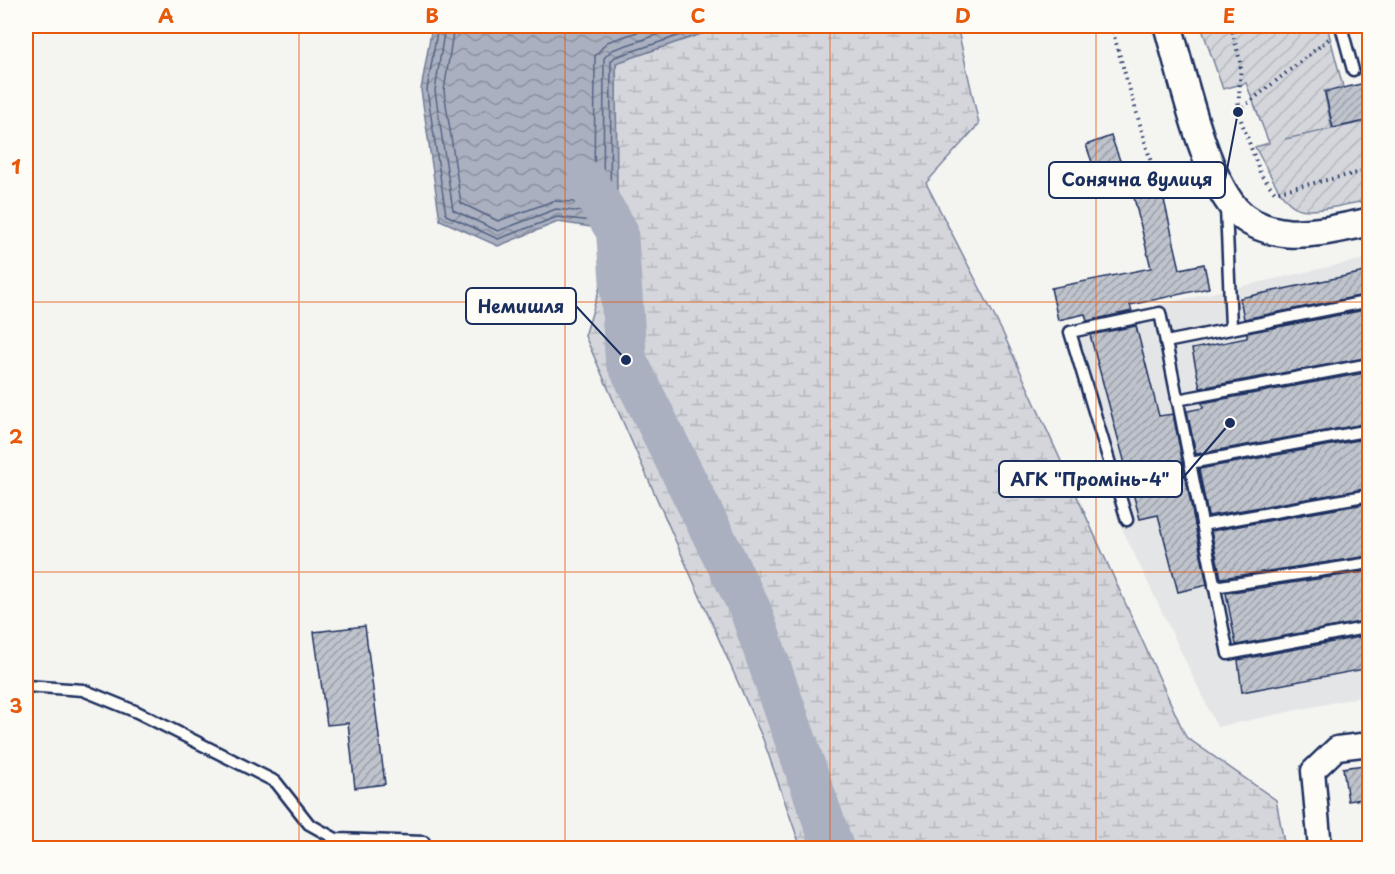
<svg xmlns="http://www.w3.org/2000/svg" width="1395" height="874" font-family="'Playpen Sans',sans-serif">
<defs>
<pattern id="wetland-marsh" width="20" height="14" patternUnits="userSpaceOnUse" patternTransform="scale(1.5)"><rect width="20" height="14" fill="#d4d6db"/><path d="M1 5h8M5 5V1M11 12h8M15 12V8" fill="none" stroke="#b5b8be"/></pattern>
<pattern id="garden-furrows" width="10" height="10" patternUnits="userSpaceOnUse" patternTransform="scale(1.5)"><rect width="10" height="10" fill="#d4d6db"/><path d="M-1 1l2-2M0 10L10 0M9 11l2-2" fill="none" stroke="#b5b8be"/></pattern>
<pattern id="water-waves" width="16" height="10" patternUnits="userSpaceOnUse" patternTransform="scale(1.5)"><rect width="16" height="10" fill="#aab0bf"/><path d="M0 5q4-4 8 0t8 0" fill="none" stroke="#8a909e"/></pattern>
<pattern id="building-hatch" width="6" height="6" patternUnits="userSpaceOnUse" patternTransform="scale(1.5)"><rect width="6" height="6" fill="#bfc3cc"/><path d="M-1 1l2-2M0 6l6-6M5 7l2-2" fill="none" stroke="#9a9fa9"/></pattern>
</defs>
<rect width="100%" height="100%" fill="#f4f4f1"/>
<filter id="ink" filterUnits="userSpaceOnUse"><feTurbulence type="fractalNoise" baseFrequency=".0167" numOctaves="2"/><feDisplacementMap in="SourceGraphic" scale="12" xChannelSelector="R" yChannelSelector="G"/><feConvolveMatrix kernelMatrix="1 2 1 2 8 2 1 2 1" color-interpolation-filters="sRGB"/></filter>
<g filter="url(#ink)">
<polygon fill="#e4e5e6" points="1369,258 1369,695 1217,727 1118,520 1063,326"/>
<polygon fill="url(#wetland-marsh)" stroke="#78829c" stroke-width="1.5" points="724,26 957,26 979,124 926,183 1003,333 1186,737 1276,800 1285,848 801,848 763,739 585,336 617,231 616,63"/>
<path fill="url(#garden-furrows)" stroke="#78829c" stroke-width="1.5" d="M 1201,26 L 1327,26 L 1343,87 L 1324,91 L 1332,129 L 1285,139 L 1369,121 L 1369,200 C 1286,217 1295,220 1255,147 L 1269,143 L 1246,83 L 1223,89 Z"/>
<polygon fill="url(#water-waves)" stroke="#717c98" stroke-width="1.5" points="432,26 724,26 616,63 617,231 558,222 498,246 440,220 421,90"/>
<g fill="none" stroke-linecap="round" stroke-linejoin="round">
<g stroke="#546385" stroke-width="1.5">
<polyline points="438,26 427,90 446,215 498,239 557,217 610,223 611,61 615,57 708,26"/>
<polyline points="445,26 435,91 453,210 498,231 556,209 603,214 604,58 612,50 684,26"/>
<polyline points="454,26 444,91 461,203 498,221 553,201 594,203 595,56 607,42 656,26"/>
</g>
<polyline stroke="#aab0bf" stroke-width="42" points="587,182 617,231 626,360 750,609 833,848"/>
</g>
<g fill="url(#building-hatch)" stroke="#1b2f5e" stroke-width="1.5">
<polygon points="1370,82 1370,120 1333,128 1325,92"/>
<polygon points="1111,136 1125,174 1100,185 1086,145"/>
<polygon points="1158,174 1180,269 1204,264 1209,288 1130,305 1132,311 1087,321 1085,314 1058,320 1051,288 1151,268 1130,181"/>
<polygon points="1365,272 1369,294 1244,319 1240,298"/>
<polygon points="1370,309 1370,357 1200,388 1192,349 1247,338 1247,333"/>
<polygon points="1136,326 1159,416 1173,414 1207,585 1178,592 1158,515 1140,519 1090,335"/>
<polygon points="1370,372 1370,423 1196,454 1187,411 1203,408 1202,403"/>
<polygon points="1370,438 1370,488 1208,516 1199,469"/>
<polygon points="1370,503 1370,556 1221,578 1211,531"/>
<polygon points="1370,571 1370,620 1236,645 1226,593"/>
<polygon points="365,626 385,784 355,788 348,723 327,725 314,632"/>
<polygon points="1370,635 1370,668 1242,692 1238,660"/>
<polygon points="1370,764 1370,798 1348,801 1343,768"/>
</g>
<g fill="none" stroke-linecap="round" stroke-linejoin="round">
<defs>
<g id="service">
<polyline points="1341,26 1353,70"/>
<polyline points="1226,208 1231,327"/>
<polyline points="1370,301 1166,342 1228,654 1370,627"/>
<polyline points="1177,400 1370,364"/>
<polyline points="1190,463 1370,430"/>
<polyline points="1127,520 1070,332 1160,313 1166,342"/>
<polyline points="1202,525 1370,495"/>
<polyline points="1214,587 1370,563"/>
<polyline points="26,686 83,690 137,712 276,782 309,824 336,839 424,842"/>
</g>
<polyline id="minor" points="1320,848 1313,771 1337,748 1370,744"/>
<path id="tertiary" d="M 1168,26 C 1182,74 1203,172 1235,209 C 1248,224 1269,231 1288,233 C 1314,235 1344,227 1370,222"/>
</defs>
<use href="#service" stroke="#1b2f5e" stroke-width="15"/>
<use href="#minor" stroke="#1b2f5e" stroke-width="27"/>
<use href="#tertiary" stroke="#1b2f5e" stroke-width="32"/>
<g stroke="#1b2f5e" stroke-width="4" stroke-dasharray="1.5 4.5" stroke-linecap="butt">
<polyline points="1111,26 1151,162"/>
<polyline points="1231,26 1241,65 1238,112 1261,175 1275,192 1370,170"/>
<polyline points="1238,111 1329,39"/>
</g>
<use href="#service" stroke="#fdfcf7" stroke-width="10"/>
<use href="#minor" stroke="#fdfcf7" stroke-width="22"/>
<use href="#tertiary" stroke="#fdfcf7" stroke-width="27"/>
</g>
</g>
<path fill="none" stroke="#e8590c" stroke-width="1.5" stroke-opacity="0.55" d="M 299,26 L 299,848M 565,26 L 565,848M 830,26 L 830,848M 1096,26 L 1096,848M 26,302 L 1370,302M 26,572 L 1370,572"/>
<path fill="none" stroke="#1b2f5e" stroke-width="2" d="M1238 112L1225 180M626 360L576 306M1230 423L1182 479"/>
<g fill="#1b2f5e" stroke="#fdfcf7" stroke-width="2">
<circle cx="1238" cy="112" r="6"/>
<circle cx="626" cy="360" r="6"/>
<circle cx="1230" cy="423" r="6"/>
</g>
<g fill="#fdfcf7" stroke="#1b2f5e" stroke-width="2">
<rect x="1049" y="162" width="176" height="36" rx="6"/>
<rect x="466" y="288" width="110" height="36" rx="6"/>
<rect x="999" y="461" width="183" height="36" rx="6"/>
</g>
<g font-size="18" text-anchor="middle" font-weight="bold" fill="#1b2f5e">
<text x="1137" y="186">Сонячна вулиця</text>
<text x="521" y="313">Немишля</text>
<text x="1090" y="486">АГК "Промінь-4"</text>
</g>
<rect width="1395" height="874" fill="none" stroke="#fdfcf7" stroke-width="66"/>
<rect x="33" y="33" width="1329" height="808" fill="none" stroke="#e8590c" stroke-width="2"/>
<g font-size="20" text-anchor="middle" font-weight="bold" fill="#e8590c">
<text x="166" y="23">A</text>
<text x="432" y="23">B</text>
<text x="698" y="23">C</text>
<text x="963" y="23">D</text>
<text x="1229" y="23">E</text>
<text x="16" y="174">1</text>
<text x="16" y="444">2</text>
<text x="16" y="713">3</text>
</g>
</svg>
